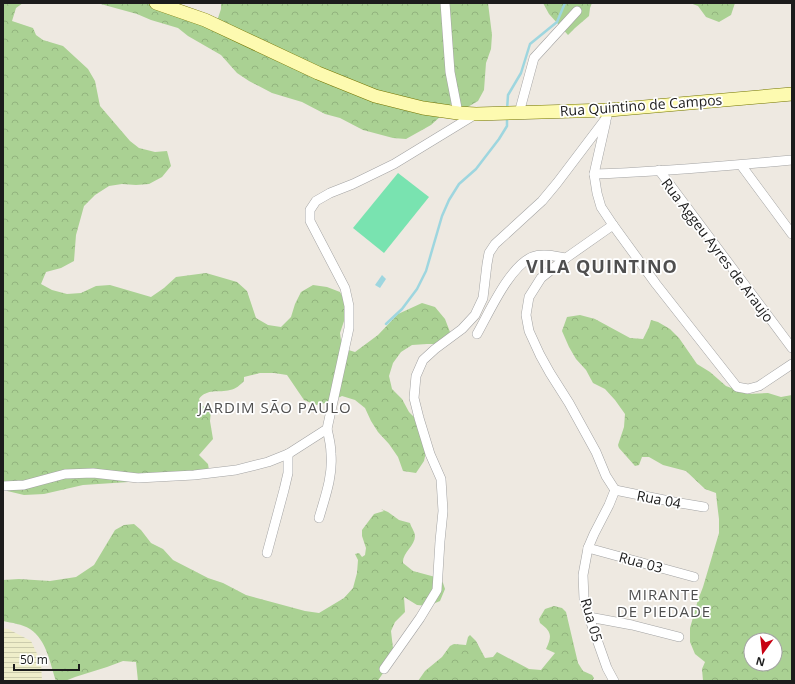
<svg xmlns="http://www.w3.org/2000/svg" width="795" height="684" font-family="'Open Sans',sans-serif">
<defs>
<pattern id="farmland-rules" width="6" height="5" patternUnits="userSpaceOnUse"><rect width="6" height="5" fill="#efeeca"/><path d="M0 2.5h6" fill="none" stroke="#ccccad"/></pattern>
<pattern id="forest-crowns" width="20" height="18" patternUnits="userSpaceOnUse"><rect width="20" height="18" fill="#aad193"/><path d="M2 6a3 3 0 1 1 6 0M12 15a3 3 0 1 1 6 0" fill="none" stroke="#92b37e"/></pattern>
</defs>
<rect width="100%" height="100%" fill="#eee9e1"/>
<polygon fill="url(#farmland-rules)" points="3,628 8,629 31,641 41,662 42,681 3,681"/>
<g fill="url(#forest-crowns)" fill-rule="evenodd">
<path d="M 3,3 L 23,3 L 16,8 L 12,21 L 33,28 L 36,35 L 43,40 L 63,46 L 88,69 L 95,81 L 100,106 L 130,141 L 139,148 L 155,152 L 167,151 L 171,166 L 162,177 L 149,184 L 136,185 L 122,184 L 109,186 L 95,195 L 84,206 L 76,235 L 74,261 L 61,268 L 46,272 L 41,284 L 52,290 L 67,294 L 81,293 L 96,286 L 110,285 L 151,297 L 164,288 L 176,277 L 206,273 L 237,282 L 247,291 L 256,318 L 268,325 L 281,327 L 291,317 L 295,304 L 301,292 L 313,285 L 327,287 L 340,292 L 347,305 L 345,318 L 340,333 L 342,348 L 355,352 L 378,335 L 398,314 L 422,303 L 435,307 L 445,319 L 450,332 L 441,344 L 427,344 L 412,345 L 401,352 L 393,363 L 389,376 L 392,389 L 402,399 L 409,412 L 419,422 L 427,447 L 424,461 L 416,473 L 403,471 L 398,457 L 389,444 L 378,432 L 371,421 L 365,408 L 355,400 L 342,396 L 330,402 L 316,405 L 304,400 L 287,375 L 274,373 L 260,373 L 244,377 L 244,381 C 240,385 236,389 230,390 C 219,393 207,388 199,399 L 201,405 L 211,411 L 210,421 L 213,439 L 199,455 L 208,464 L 209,470 L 159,480 L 83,485 L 44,494 L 24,495 L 3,490 Z"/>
<polygon points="97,3 166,3 217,21 221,9 221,3 488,3 492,35 491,49 486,63 484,90 478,101 466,108 451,104 442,115 431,125 406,139 393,138 363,130 340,118 325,114 302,102 272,93 249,81 237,73 221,55 188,36 178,28 151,20 137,14"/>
<polygon points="543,3 592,3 590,8 589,16 575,28 568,35 549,14"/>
<polygon points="690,3 735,3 731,15 719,22 706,17 698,6"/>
<path d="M 580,315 L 595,319 L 630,338 L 643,339 L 649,327 L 651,320 L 658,322 L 670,329 L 679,338 L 697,364 L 710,372 L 726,386 L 747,394 L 768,393 L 781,397 L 792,395 L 792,681 L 703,681 L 702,669 L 705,662 L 695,654 L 690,642 L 690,628 L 698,600 L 703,587 L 719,533 L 719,519 L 717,503 L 716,493 L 705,489 L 686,471 L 663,465 L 649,457 L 642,457 L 639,465 L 635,466 L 619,448 L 618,445 L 624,427 L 625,414 L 615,400 L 605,389 L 593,383 L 586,370 L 576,359 L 569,347 L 562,331 L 567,317 ZM 751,640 L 775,640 L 775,664 L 751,664 Z"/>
<path d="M 381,509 L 388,512 L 399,520 L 410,523 C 411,527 415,532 415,536 C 415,546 402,553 403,563 L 413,571 L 439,578 L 443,583 L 445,589 L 440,601 L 428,606 L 417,605 L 404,597 L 405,612 L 395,622 L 391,631 L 394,657 L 379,679 L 378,681 L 138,681 L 136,662 L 123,661 L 107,667 L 75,677 L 65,681 L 56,681 C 50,664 47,640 30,629 C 22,624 12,623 3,621 L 3,580 L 19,579 L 50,581 L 76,577 L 94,565 L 115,530 L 124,525 L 134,524 L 141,530 L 151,543 L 163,549 L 173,560 L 208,578 L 223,583 L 246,595 L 305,611 L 319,613 L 344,598 L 353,588 L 357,573 L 358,560 L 355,554 L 359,553 L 362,557 L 365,555 L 366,548 L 362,536 L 362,530 L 374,514 L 384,511 Z"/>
<path d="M 554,606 L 562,608 L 566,612 L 578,663 L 583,671 L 592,675 L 594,678 L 592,681 L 418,681 L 425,671 L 442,657 L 450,646 L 454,644 L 466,645 L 468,637 L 470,635 L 476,641 L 485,658 L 493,657 L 497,652 L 529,669 L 541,670 L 555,653 L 546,649 C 552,636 552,632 540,623 L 539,619 L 545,609 Z"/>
</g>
<polygon fill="#79e3b0" points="398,173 429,197 384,253 353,228"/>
<polygon fill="#9ed6df" points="382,275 386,279 380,288 375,285"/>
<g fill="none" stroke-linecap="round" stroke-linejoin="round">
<g stroke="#9ed6df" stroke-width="2.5">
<polyline points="507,110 508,95 521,73 530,44 557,22 565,3"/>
<polyline points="386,324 402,309 417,289 426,271 442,216 449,200 459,184 476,169 499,139 507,126 507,117"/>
</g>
<defs>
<g id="minor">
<polyline points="445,3 450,72 458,113"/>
<polyline points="519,113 534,58 577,11"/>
<polyline points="606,121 594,174 597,193 601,207 613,225 656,284 737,387 748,389 759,386 792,364"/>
<polyline points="741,165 792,234"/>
<polyline points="659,170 792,348"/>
<path d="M 594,174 C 660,172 726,166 792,160"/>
<polyline points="613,225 566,258 541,278 529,297 526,315 529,331 540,355 550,373 569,403 596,452 606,476 615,490"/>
<path d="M 477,334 C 489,313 509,267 532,257 C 542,253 556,256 566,258"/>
<polyline points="3,486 24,485 65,474 93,473 138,478 194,475 236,470 268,462 288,454 327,429 349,328 349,306 345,288 310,221 310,210 316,201 330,193 353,184 394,164 476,114"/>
<polyline points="615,490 674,502 704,507"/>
<path d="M 319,518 C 325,497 333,476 331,454 C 331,446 329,437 327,429"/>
<polyline points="588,548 694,577"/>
<polyline points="267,553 284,490 288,473 288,454"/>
<polyline points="589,617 632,625 679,637"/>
<polyline points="384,669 420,618 437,590 440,541 443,511 441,479 430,454 419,418 414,398 416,376 423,360 435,349 462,329 475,315 483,298 487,264 489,253 495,244 542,201 557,183 607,117"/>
<polyline points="614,681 607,668 589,617 584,599 583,575 588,548 594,534 609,505 615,490"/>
</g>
<polyline id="secondary" points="156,3 205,20 318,73 375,96 423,108 458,113 476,114 609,110 792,94"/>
</defs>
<use href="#minor" stroke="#a3a3a3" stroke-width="10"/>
<use href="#secondary" stroke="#747600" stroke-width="14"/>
<use href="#minor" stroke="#fff" stroke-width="9"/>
<use href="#secondary" stroke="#fdfab0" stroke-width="13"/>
</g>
<g text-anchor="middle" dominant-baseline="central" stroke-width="3.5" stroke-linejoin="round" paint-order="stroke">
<g font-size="14" fill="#1c1c1c" stroke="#fff">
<text transform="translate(641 105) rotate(-4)">Rua Quintino de Campos</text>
<text transform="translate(718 250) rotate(53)">Rua Aggeu Ayres de Araujo</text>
<text transform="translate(659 499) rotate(11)">Rua 04</text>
<text transform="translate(641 562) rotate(15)">Rua 03</text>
<text transform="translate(592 620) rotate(74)">Rua 05</text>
</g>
<g font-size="15" letter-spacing="1" fill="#4f4f4f" stroke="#fff">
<text x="275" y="407">JARDIM SÃO PAULO</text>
<text x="664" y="594">MIRANTE<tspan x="664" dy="17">DE PIEDADE</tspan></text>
</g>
<g font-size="18" font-weight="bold" letter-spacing="1" fill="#4f4f4f" stroke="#fff">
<text x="602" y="266">VILA QUINTINO</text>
</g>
</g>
<rect width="795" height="684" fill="none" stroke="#1c1c1c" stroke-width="8"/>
<g transform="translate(763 652) rotate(195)"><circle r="19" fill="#ffffff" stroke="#a4a4a4"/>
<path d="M0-3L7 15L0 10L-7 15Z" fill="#c80012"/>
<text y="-6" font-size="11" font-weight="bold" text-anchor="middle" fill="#1c1c1c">N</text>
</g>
<path d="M14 664v6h65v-6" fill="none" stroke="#1c1c1c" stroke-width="2"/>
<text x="20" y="664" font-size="12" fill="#1c1c1c" stroke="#ffffff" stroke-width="3" paint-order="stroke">50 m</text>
</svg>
